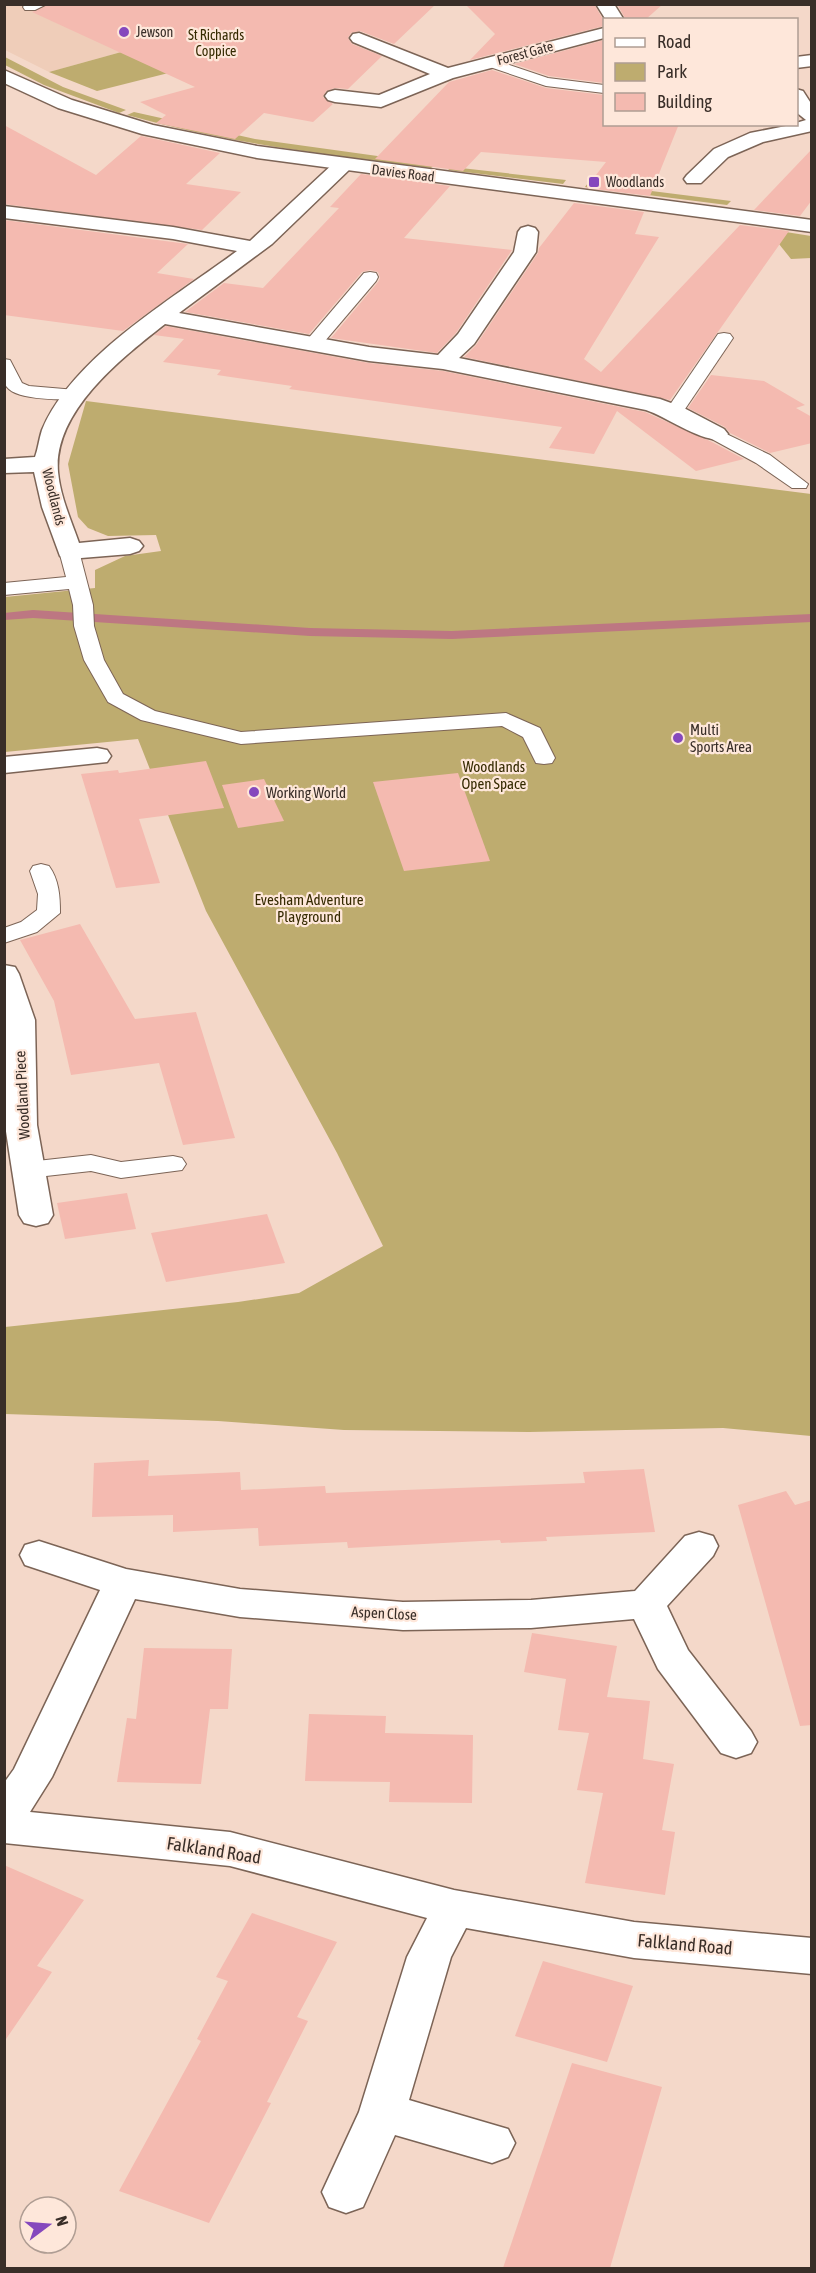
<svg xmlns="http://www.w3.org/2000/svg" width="816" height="2273" font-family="'Asap Condensed',sans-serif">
<rect width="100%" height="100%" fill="#f4d8c9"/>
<polygon fill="#efcdb9" points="4,5 291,5 49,72 5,50"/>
<g fill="#beac6f">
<polygon points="291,5 220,60 97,91 49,72"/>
<polygon points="5,57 63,87 126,110 119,113 44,85 5,65"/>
<path d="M 134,112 L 255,139 L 435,164 L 431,168 C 329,155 226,143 127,115 Z"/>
<polygon points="452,167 566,180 563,184 448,170"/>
<polygon points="588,183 731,201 727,205 585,187"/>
<polygon points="767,229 811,236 811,258 791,259"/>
<polygon points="86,401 811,494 811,1436 723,1428 529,1432 344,1430 218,1421 5,1414 5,1327 238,1302 299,1293 383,1246 337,1153 206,911 138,739 5,752 5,597 95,588 95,570 125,556 161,551 156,535 108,536 88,528 78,517 68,464"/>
</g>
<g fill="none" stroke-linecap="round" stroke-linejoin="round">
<polygon fill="#bd7782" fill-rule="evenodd" points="33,610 310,628 452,631 812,614 812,622 452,639 310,636 33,618 4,620 4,613"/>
</g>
<g fill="#f4bab0">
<polygon points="49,4 436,4 394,44 360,31 351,33 348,38 352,44 382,56 348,89 335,88 326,91 323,97 333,104 313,122 264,113 235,139 156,123 166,115 140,102 195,87 32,12"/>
<polygon points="465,4 594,4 604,21 604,26 470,60 495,34"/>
<polygon points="617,4 663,4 645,20 626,20"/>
<polygon points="604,40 604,83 549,76 514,64"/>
<polygon points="492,70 546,88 604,95 604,124 679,124 650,196 586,188 606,162 481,152 463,171 375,159 449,82"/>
<polygon points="4,125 96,175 141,136 220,153 186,184 241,192 202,230 4,204"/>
<polygon points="812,149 812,200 800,216 754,210"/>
<polygon points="361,174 450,186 404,238 512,250 456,333 437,353 331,338 378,282 380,278 378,272 370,270 362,272 309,334 185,312 224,283 263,288 339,208 330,207"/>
<polygon points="574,203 644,212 635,234 659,237 584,359 601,372 740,225 789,231 670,400 464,357 476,345 538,253 539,248"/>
<polygon points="4,220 188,244 157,273 194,279 123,331 4,315"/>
<polygon points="166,326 369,363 443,371 645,412 710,441 744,459 696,471 617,411 594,454 549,448 562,427 289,389 292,386 217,375 221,370 163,362 184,339 154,335"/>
<polygon points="711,375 764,381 805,405 796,408 812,417 812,443 770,453 730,433 725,427 688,408"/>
<polygon points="206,761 224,808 139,819 160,883 116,888 81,774 118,770 119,773"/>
<polygon points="458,773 490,861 404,871 373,782"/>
<polygon points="264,779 284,821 238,828 222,785"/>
<polygon points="80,924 135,1019 196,1012 235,1138 183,1145 159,1063 71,1075 54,1001 20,940"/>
<polygon points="127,1193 136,1229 65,1239 57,1203"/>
<polygon points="267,1214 285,1263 166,1282 151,1233"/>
<polygon points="149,1460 148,1476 240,1472 241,1490 325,1486 326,1493 585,1483 583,1472 644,1469 655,1532 546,1537 547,1541 501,1543 500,1540 348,1548 347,1542 259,1546 258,1528 173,1532 173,1515 92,1517 94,1463"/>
<polygon points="786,1491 795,1505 812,1500 812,1725 800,1726 738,1505"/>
<polygon points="532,1633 617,1646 607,1697 650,1701 643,1759 674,1764 662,1830 675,1832 665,1895 585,1883 603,1793 577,1790 589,1733 558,1730 566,1679 524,1672"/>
<polygon points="144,1648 232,1649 228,1709 210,1709 201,1784 117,1782 127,1718 136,1719"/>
<polygon points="309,1714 386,1716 385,1733 473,1735 472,1803 389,1802 390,1782 305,1781"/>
<polygon points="4,1865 84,1900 37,1966 52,1972 4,2042"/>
<polygon points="252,1913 337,1942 297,2017 308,2021 267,2102 271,2103 209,2223 119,2191 201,2041 197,2039 228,1981 216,1977"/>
<polygon points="543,1961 633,1986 607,2062 515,2036"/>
<polygon points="572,2063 662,2087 610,2268 503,2268"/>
</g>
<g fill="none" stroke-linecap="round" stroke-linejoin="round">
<defs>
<g id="service">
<polygon points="25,4 47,4 35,10 25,10 23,7"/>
<polygon points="489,58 548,78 604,85 604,93 546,86 484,65 482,62 484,59"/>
<polygon points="370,272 376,273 378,277 376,281 319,348 307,348 304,344 307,340 364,273"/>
<polygon points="724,333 730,334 733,338 683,412 680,416 668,416 665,412 718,334"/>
<path d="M 4,359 L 10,360 L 22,383 L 29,386 L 76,390 L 82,391 L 85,395 L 82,399 L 76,400 C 61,399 9,401 5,383 C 3,376 4,366 4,359 Z"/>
<polygon points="716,429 770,455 808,484 806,488 792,488 756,463 710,438 707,434 710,430"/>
<polygon points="69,545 76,547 79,551 93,605 94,626 104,660 123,694 155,711 241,732 506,713 540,728 555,758 552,763 544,764 536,763 523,737 502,726 241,744 141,720 108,702 84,660 74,626 73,605 69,589 4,595 4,583 66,577 59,551 62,547"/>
<path d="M 41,864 L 49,866 C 59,880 60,896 60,913 L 37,932 L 4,943 L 4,928 L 21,922 L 37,910 L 38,894 L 30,871 L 33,866 Z"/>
<polygon points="91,1155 121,1162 173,1156 182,1158 186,1164 182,1170 121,1178 91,1171 28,1178 19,1176 15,1170 19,1164 28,1162"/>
</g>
<g id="minor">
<polygon points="596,4 614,4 624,20 606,20"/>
<polygon points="604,28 604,38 453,78 381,107 335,102 328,100 325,96 328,92 335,90 379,95 430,74 353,42 350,38 353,34 359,33 448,68"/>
<polygon points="812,55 812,66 796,68 796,57"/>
<polygon points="796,89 803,91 812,105 812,131 763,142 728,157 701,183 687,183 684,179 687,175 714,149 750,133 796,124 796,123 806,120 796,112"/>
<path d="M 343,159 L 350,161 L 353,165 L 350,169 L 272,244 L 179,313 L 369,347 L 438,355 L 458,334 L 514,252 L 518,232 L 521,228 L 528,226 L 535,228 L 538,232 L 536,252 L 474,344 L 459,358 L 660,399 L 682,407 L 724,429 L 728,434 L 724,439 C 704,444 667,417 646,410 L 443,369 L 369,361 L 165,324 C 123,357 53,411 58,472 C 60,496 71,520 79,543 L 130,538 L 139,541 L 143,546 L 139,551 L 130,554 L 69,559 L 60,556 L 42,507 L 34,472 L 4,473 L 4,459 L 35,457 C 38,449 39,439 42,430 C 73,356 174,298 237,251 L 173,239 L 4,218 L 4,206 L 173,227 L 250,241 L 336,161 Z"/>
<polygon points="97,748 107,750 111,756 107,762 4,773 4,757"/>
<polygon points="4,965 15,967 19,974 35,1020 37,1125 53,1215 48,1223 36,1226 24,1223 19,1215 5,1125"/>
<polygon points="699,1532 713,1536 718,1546 713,1556 667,1606 688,1650 751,1731 757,1742 751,1753 736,1758 721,1753 658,1669 634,1619 531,1628 403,1630 240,1617 135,1599 52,1777 30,1812 230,1832 454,1890 634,1922 812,1938 812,1974 634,1958 466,1928 451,1957 409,2100 508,2129 515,2143 508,2157 492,2163 395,2135 363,2207 346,2213 329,2207 322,2192 359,2112 407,1957 427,1918 230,1866 4,1843 4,1783 14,1769 100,1590 25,1565 20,1555 25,1545 39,1541 126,1569 240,1589 403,1602 531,1600 635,1591 685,1536"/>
</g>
<polygon id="tertiary" points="4,70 72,100 153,125 257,146 812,220 812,232 257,158 142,134 58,108 4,83"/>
</defs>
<use href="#service" stroke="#7c6456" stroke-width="2"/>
<use href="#minor" stroke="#7c6456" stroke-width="3"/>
<use href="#tertiary" stroke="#7c6456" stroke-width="3"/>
<use href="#service" fill="#fff" fill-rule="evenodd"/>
<use href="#minor" fill="#fff" fill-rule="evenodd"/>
<use href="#tertiary" fill="#fff" fill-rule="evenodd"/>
</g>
<g fill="#8548bd" stroke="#fee7da" stroke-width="2">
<circle cx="124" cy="32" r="6"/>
<rect x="588" y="176" width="12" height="12" rx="3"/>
<circle cx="678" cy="738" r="6"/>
<circle cx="254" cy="792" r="6"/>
</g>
<g text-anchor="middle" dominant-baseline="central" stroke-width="4.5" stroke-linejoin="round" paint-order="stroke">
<g font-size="14" fill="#392e28" stroke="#fee7da" text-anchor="start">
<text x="136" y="32">Jewson</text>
<text x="606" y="182">Woodlands</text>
</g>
<g font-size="14" fill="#352a01" stroke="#fee7da">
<text x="216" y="35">St Richards<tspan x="216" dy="16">Coppice</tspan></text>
</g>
<g font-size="14" fill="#392e28" stroke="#fee7da">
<text transform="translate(525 53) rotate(-15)">Forest Gate</text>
<text transform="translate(403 173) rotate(7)">Davies Road</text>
<text transform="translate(54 497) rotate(76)">Woodlands</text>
</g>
<g font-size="15" fill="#392e28" stroke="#fee7da" text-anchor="start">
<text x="690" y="729">Multi<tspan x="690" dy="17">Sports Area</tspan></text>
<text x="266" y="792">Working World</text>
</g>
<g font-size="15" fill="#352a01" stroke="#fee7da">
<text x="494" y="766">Woodlands<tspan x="494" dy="17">Open Space</tspan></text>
<text x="309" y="899">Evesham Adventure<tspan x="309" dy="17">Playground</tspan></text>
</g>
<g font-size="15" fill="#392e28" stroke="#fee7da">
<text transform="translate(22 1095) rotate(-93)">Woodland Piece</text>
<text transform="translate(384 1613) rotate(3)">Aspen Close</text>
</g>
<g font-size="18" fill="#392e28" stroke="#fee7da">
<text transform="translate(214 1850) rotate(9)">Falkland Road</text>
<text transform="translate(685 1944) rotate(5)">Falkland Road</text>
</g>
</g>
<rect width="816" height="2273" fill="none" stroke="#392e28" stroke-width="12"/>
<rect x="603" y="18" width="195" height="108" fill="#fee7da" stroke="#af9d93" stroke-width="1.5"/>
<rect x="615" y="38" width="30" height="9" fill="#ffffff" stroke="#af9d93" stroke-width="1.5"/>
<text x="657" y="48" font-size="18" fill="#392e28">Road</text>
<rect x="615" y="63" width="30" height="18" fill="#beac6f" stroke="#af9d93" stroke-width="1.5"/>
<text x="657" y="78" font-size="18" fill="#392e28">Park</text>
<rect x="615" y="93" width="30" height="18" fill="#f4bab0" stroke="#af9d93" stroke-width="1.5"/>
<text x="657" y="108" font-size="18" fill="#392e28">Building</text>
<g transform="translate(48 2225) rotate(74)"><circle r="28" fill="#fee7da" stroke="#af9d93" stroke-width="1.5"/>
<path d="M0-4.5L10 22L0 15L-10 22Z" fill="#8548bd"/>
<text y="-9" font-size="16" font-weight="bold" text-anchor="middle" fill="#392e28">N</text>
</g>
</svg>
